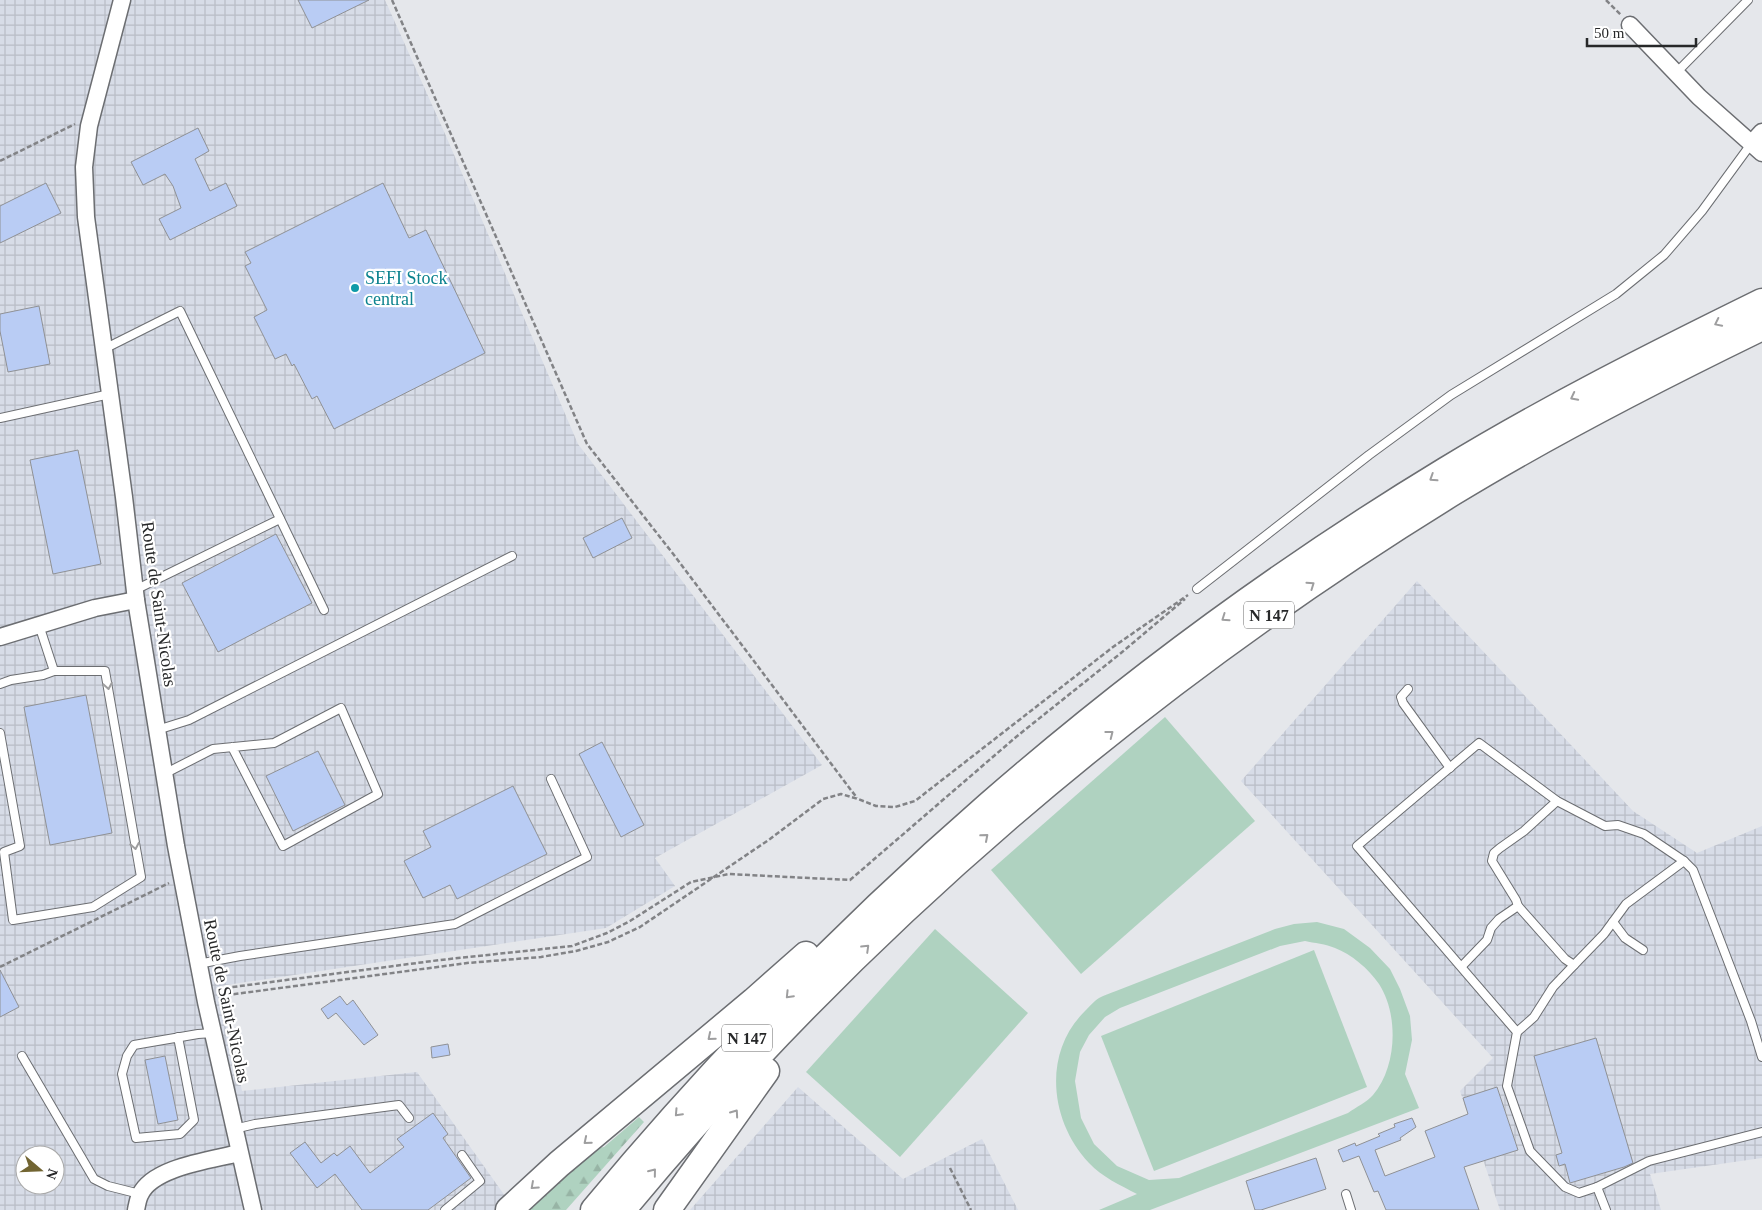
<svg xmlns="http://www.w3.org/2000/svg" width="1762" height="1210" font-family="Georgia,serif">
<defs>
<pattern id="industrial-grid" width="8" height="8" patternUnits="userSpaceOnUse" patternTransform="scale(1.25)"><rect width="8" height="8" fill="#d7dce7"/><path d="M0 4h8M4 0v8" fill="none" stroke="#b9bdc6"/></pattern>
<pattern id="forest-firs" width="22" height="20" patternUnits="userSpaceOnUse" patternTransform="scale(1.25)"><rect width="22" height="20" fill="#afd2c0"/><path d="M5 1l3.5 6h-7zM16 11l3.5 6h-7z" fill="#97b4a5"/></pattern>
</defs>
<rect width="100%" height="100%" fill="#e5e7eb"/>
<g fill="url(#industrial-grid)" fill-rule="evenodd">
<path d="M 0,0 L 385,0 L 446,136 L 578,444 L 822,765 L 655,858 L 675,886 L 606,928 L 220,986 L 242,1091 L 417,1072 L 515,1210 L 0,1210 ZM 25,1155 L 55,1155 L 55,1185 L 25,1185 Z"/>
<polygon points="1417,581 1633,811 1697,853 1762,826 1762,1158 1650,1174 1661,1210 1500,1210 1460,1091 1493,1058 1241,781"/>
<polygon points="798,1087 903,1179 982,1139 1018,1210 690,1210"/>
</g>
<g fill="#afd2c0" fill-rule="evenodd">
<polygon points="1165,717 1255,821 1081,974 991,870"/>
<path d="M 1317,922 L 1344,929 L 1370,948 L 1390,969 L 1400,989 L 1410,1016 L 1412,1040 L 1405,1074 L 1419,1108 L 1150,1210 L 1099,1210 L 1137,1194 C 1120,1185 1102,1177 1089,1163 C 1050,1122 1042,1053 1085,1011 C 1089,1007 1094,1001 1099,998 C 1104,995 1111,993 1116,991 L 1275,929 L 1294,924 ZM 1305,941 C 1314,943 1326,944 1335,948 C 1351,954 1369,969 1379,984 C 1399,1015 1397,1067 1373,1095 C 1367,1102 1356,1107 1348,1113 L 1179,1178 L 1149,1180 L 1117,1166 L 1094,1144 L 1081,1118 L 1075,1081 L 1080,1052 L 1089,1035 L 1105,1017 L 1120,1008 L 1280,946 Z"/>
<polygon points="935,929 1028,1013 900,1157 806,1072"/>
<polygon points="1314,950 1367,1087 1154,1171 1101,1036"/>
</g>
<polygon fill="url(#forest-firs)" points="639,1117 644,1122 566,1210 527,1210 548,1189 598,1148 604,1147"/>
<g fill="#b9ccf4" stroke="#8f9195">
<polygon points="298,0 369,0 312,28"/>
<polygon points="198,128 209,151 195,159 210,191 226,183 237,206 170,240 159,219 181,208 173,186 165,174 143,185 131,162"/>
<polygon points="46,183 61,213 0,243 0,206"/>
<polygon points="383,183 409,238 426,230 485,353 334,429 317,396 312,399 294,364 292,366 286,354 275,359 254,317 267,310 245,266 251,263 245,252"/>
<polygon points="39,306 50,364 8,372 0,331 0,314"/>
<polygon points="78,450 101,564 53,574 30,460"/>
<polygon points="622,518 632,538 593,558 583,538"/>
<polygon points="276,534 312,603 218,652 182,583"/>
<polygon points="86,695 112,833 50,845 24,707"/>
<polygon points="602,742 644,825 621,837 579,754"/>
<polygon points="318,751 345,805 293,831 266,776"/>
<polygon points="513,786 547,854 457,899 450,885 423,898 404,861 431,847 423,831"/>
<polygon points="0,970 19,1007 0,1017"/>
<polygon points="340,996 347,1005 353,1000 378,1035 364,1045 336,1013 328,1019 321,1009"/>
<polygon points="1596,1038 1633,1163 1624,1167 1570,1183 1565,1164 1559,1166 1556,1155 1562,1153 1534,1056"/>
<polygon points="448,1044 450,1055 432,1058 431,1047"/>
<polygon points="165,1056 178,1120 158,1124 145,1060"/>
<polygon points="1497,1087 1518,1150 1464,1167 1479,1210 1386,1210 1378,1191 1374,1192 1359,1156 1343,1162 1338,1150 1355,1143 1356,1146 1380,1136 1378,1134 1395,1127 1394,1124 1412,1118 1416,1127 1400,1138 1401,1140 1375,1150 1385,1176 1435,1157 1425,1131 1468,1114 1463,1098"/>
<polygon points="433,1113 448,1134 443,1138 471,1178 428,1210 362,1210 335,1174 317,1188 290,1153 305,1142 321,1163 334,1153 337,1156 350,1146 370,1173 404,1147 397,1139"/>
<polygon points="1316,1158 1326,1189 1261,1210 1255,1210 1246,1181"/>
</g>
<g fill="none" stroke-linecap="round" stroke-linejoin="round">
<defs>
<g id="service">
<polyline points="1676,73 1748,0"/>
<polyline points="104,349 180,311 324,610"/>
<polyline points="0,418 110,394"/>
<polyline points="1197,589 1369,455 1451,395 1616,294 1664,255 1702,211 1751,144"/>
<polyline points="135,590 280,519"/>
<polyline points="39,625 54,671"/>
<polyline points="0,684 11,680 43,675 54,671 105,671 141,877 93,907 13,920 4,852 20,846 0,733"/>
<polyline points="1408,689 1401,697 1403,703 1450,768"/>
<polyline points="157,730 189,720 512,556"/>
<polyline points="164,774 213,749 274,743 341,708 378,794 283,846 232,747"/>
<polyline points="1557,801 1524,831 1500,848 1494,853 1492,861 1516,900 1518,906 1565,959 1574,965 1604,934 1626,904 1684,861"/>
<polyline points="1613,922 1625,938 1643,950"/>
<polyline points="198,964 240,956 455,924 587,857 551,779"/>
<polyline points="1462,966 1487,940 1491,928 1499,919 1518,906"/>
<polyline points="1517,1032 1534,1017 1553,987 1574,965"/>
<polyline points="178,1037 194,1120 180,1134 136,1138 122,1074 127,1056 134,1045 198,1034 213,1033"/>
<polyline points="22,1056 94,1179 108,1186 140,1194"/>
<polyline points="234,1129 255,1124 399,1105 409,1118"/>
<polyline points="1597,1187 1579,1193 1565,1187 1530,1151 1507,1086 1517,1032 1357,846 1479,743 1557,801 1605,826 1618,825 1644,834 1684,861 1693,870 1751,1021 1762,1057"/>
<polyline points="1346,1194 1351,1210"/>
<polyline points="445,1210 480,1181 462,1155"/>
<polyline points="1606,1210 1597,1187 1649,1161 1762,1132"/>
</g>
<g id="minor">
<polyline points="122,0 89,126 84,167 86,217 124,497 136,600 176,846 206,1002 253,1210"/>
<polyline points="1630,25 1699,97 1762,153"/>
<polyline points="1751,144 1762,132"/>
<polyline points="0,637 95,608 136,600"/>
<path d="M 136,1210 C 137,1205 138,1199 140,1195 C 152,1167 212,1160 239,1153"/>
</g>
<g id="trunk">
<polyline points="509,1210 559,1164 754,1001 806,955"/>
<path d="M 594,1210 C 835,920 1122,667 1445,471 C 1547,409 1654,355 1762,302"/>
<path d="M 622,1210 C 856,927 1141,684 1453,492 C 1553,431 1657,378 1762,327"/>
<polyline points="667,1210 766,1071"/>
</g>
</defs>
<use href="#service" stroke="#6c6e72" stroke-width="10"/>
<use href="#minor" stroke="#6c6e72" stroke-width="19"/>
<use href="#trunk" stroke="#6c6e72" stroke-width="29"/>
<g stroke="#828386" stroke-width="2.5" stroke-dasharray="5 2.5" stroke-linecap="butt">
<polyline points="392,0 587,444 674,555 857,798"/>
<polyline points="1606,0 1621,15"/>
<polyline points="0,161 75,124"/>
<polyline points="0,967 169,883"/>
<polyline points="225,988 440,960 572,946 607,933 630,921 691,882 729,874 850,880 1016,737 1121,653 1185,599"/>
<polyline points="219,998 228,995 467,963 541,957 576,951 608,942 640,927 770,839 823,799 841,794 858,799 876,806 895,807 915,801 1113,647 1188,595"/>
<polyline points="950,1168 971,1210"/>
</g>
<use href="#service" stroke="#fff" stroke-width="8"/>
<use href="#minor" stroke="#fff" stroke-width="16"/>
<use href="#trunk" stroke="#fff" stroke-width="26"/>
</g>
<defs><path id="oneway-chevron" d="M-2-3.5L2.5 0L-2 3.5" fill="none" stroke-width="1.6" stroke-linecap="round" stroke-linejoin="round" transform="scale(1.25)"/></defs>
<g stroke="#9e9e9f">
<use href="#oneway-chevron" transform="translate(1718 323) rotate(154)"/>
<use href="#oneway-chevron" transform="translate(1574 397) rotate(153)"/>
<use href="#oneway-chevron" transform="translate(1433 478) rotate(147)"/>
<use href="#oneway-chevron" transform="translate(1311 585) rotate(-35)"/>
<use href="#oneway-chevron" transform="translate(1225 618) rotate(145)"/>
<use href="#oneway-chevron" transform="translate(108 686) rotate(80)"/>
<use href="#oneway-chevron" transform="translate(1110 734) rotate(-38)"/>
<use href="#oneway-chevron" transform="translate(985 837) rotate(-41)"/>
<use href="#oneway-chevron" transform="translate(135 846) rotate(80)"/>
<use href="#oneway-chevron" transform="translate(866 948) rotate(-44)"/>
<use href="#oneway-chevron" transform="translate(789 995) rotate(134)"/>
<use href="#oneway-chevron" transform="translate(711 1037) rotate(140)"/>
<use href="#oneway-chevron" transform="translate(678 1113) rotate(133)"/>
<use href="#oneway-chevron" transform="translate(735 1113) rotate(-55)"/>
<use href="#oneway-chevron" transform="translate(587 1141) rotate(140)"/>
<use href="#oneway-chevron" transform="translate(653 1172) rotate(-51)"/>
<use href="#oneway-chevron" transform="translate(534 1186) rotate(138)"/>
</g>
<circle fill="#0f9aa8" stroke="#fff" stroke-width="2" cx="355" cy="288" r="5"/>
<g text-anchor="middle" dominant-baseline="central" stroke-width="4.5" stroke-linejoin="round" paint-order="stroke">
<g fill="#fff" stroke="#686869" stroke-width="1">
<rect x="1244" y="601.5" width="50" height="27" rx="4"/>
<rect x="722" y="1024.5" width="50" height="27" rx="4"/>
</g>
<g font-size="16" font-weight="bold" fill="#272829">
<text x="1269" y="615">N 147</text>
<text x="747" y="1038">N 147</text>
</g>
<g font-size="18" fill="#0d838f" stroke="#fff" text-anchor="start">
<text x="365" y="278">SEFI Stock<tspan x="365" dy="21">central</tspan></text>
</g>
<g font-size="18" fill="#272829" stroke="#fff">
<text transform="translate(159 604) rotate(82)">Route de Saint-Nicolas</text>
<text transform="translate(227 1001) rotate(78)">Route de Saint-Nicolas</text>
</g>
</g>
<g transform="translate(40 1170) rotate(109)"><circle r="24" fill="#ffffff" stroke="#a9a9a9"/>
<path d="M0-4L9 19L0 12L-9 19Z" fill="#726532"/>
<text y="-8" font-size="14" font-weight="bold" text-anchor="middle" fill="#272829">N</text>
</g>
<path d="M1587 38v8h109v-8" fill="none" stroke="#272829" stroke-width="2.5"/>
<text x="1594" y="38" font-size="15" fill="#272829" stroke="#ffffff" stroke-width="4" paint-order="stroke">50 m</text>
</svg>
